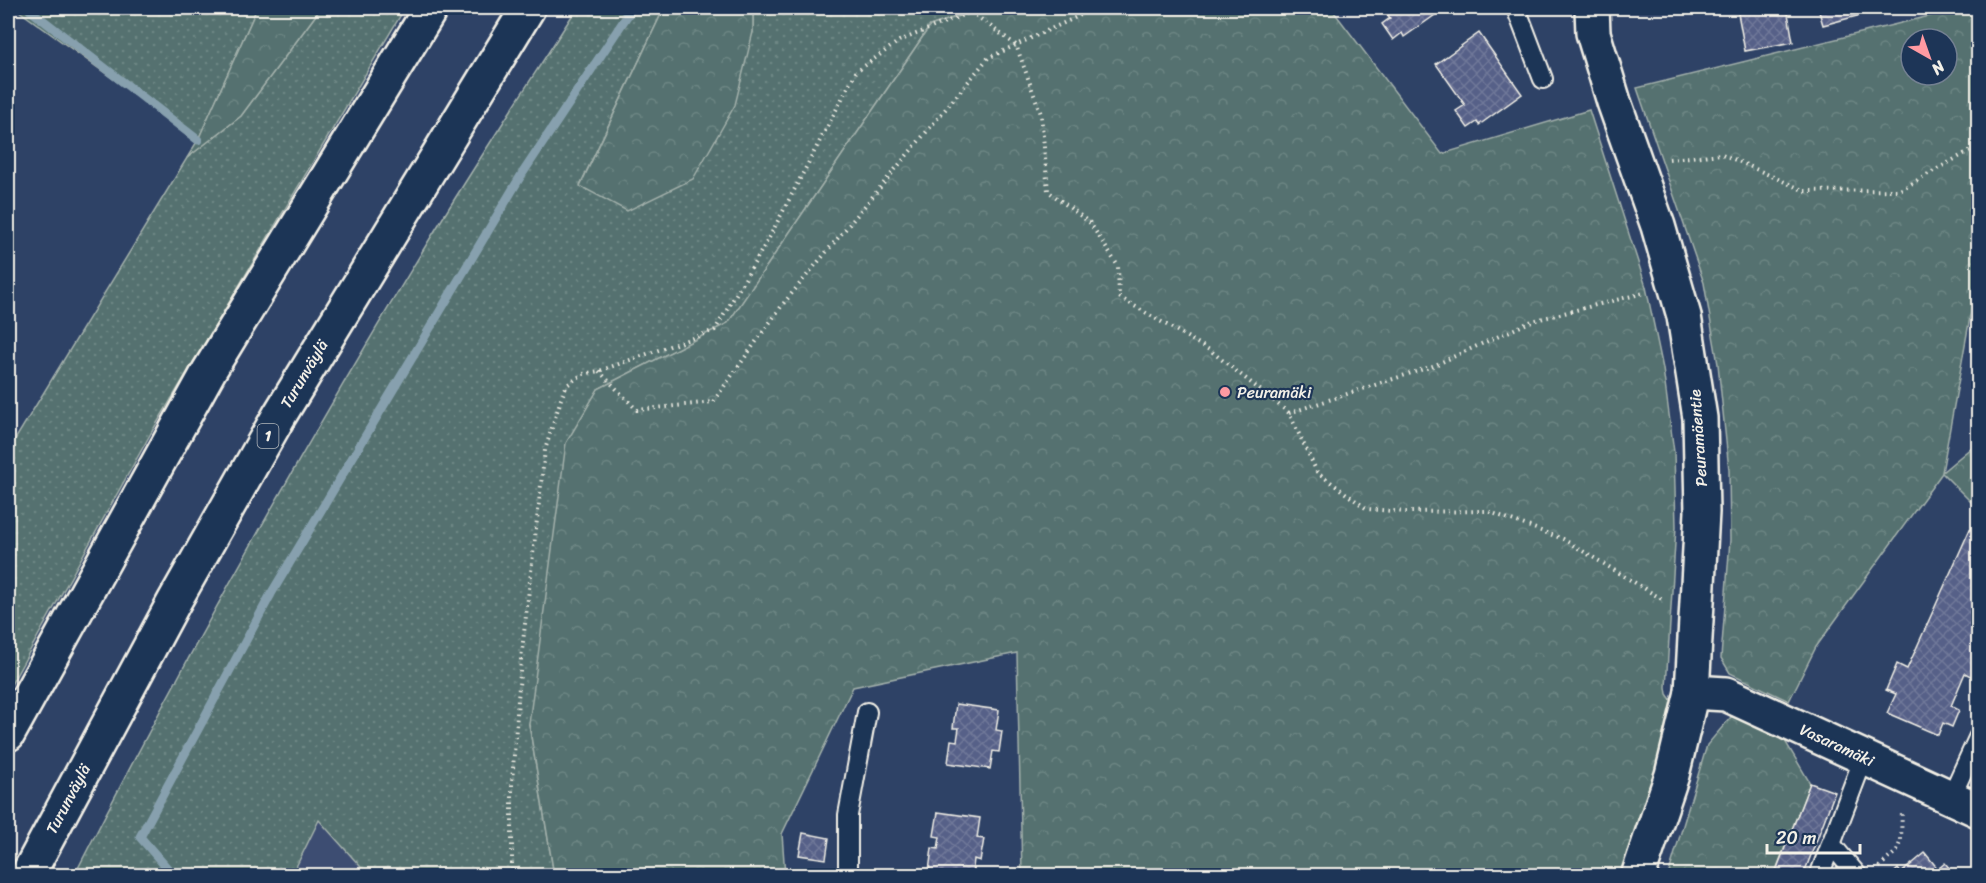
<svg xmlns="http://www.w3.org/2000/svg" width="1986" height="883" font-family="Sriracha,sans-serif">
<defs>
<pattern id="grass-dots" width="8" height="8" patternUnits="userSpaceOnUse" patternTransform="scale(1.5)"><rect width="8" height="8" fill="#54716f"/><path d="M2 2h.1M6 6h.1" fill="none" stroke="#6d8684" stroke-width="1.8" stroke-linecap="round"/></pattern>
<pattern id="forest-crowns" width="20" height="18" patternUnits="userSpaceOnUse" patternTransform="scale(1.5)"><rect width="20" height="18" fill="#54716f"/><path d="M2 6a3 3 0 1 1 6 0M12 15a3 3 0 1 1 6 0" fill="none" stroke="#6d8684"/></pattern>
<pattern id="building-cross-hatch" width="8" height="8" patternUnits="userSpaceOnUse" patternTransform="scale(1.5)"><rect width="8" height="8" fill="#576188"/><path d="M0 0l8 8M0 8l8-8" fill="none" stroke="#707899"/></pattern>
</defs>
<rect width="100%" height="100%" fill="#2e4266"/>
<filter id="ink" filterUnits="userSpaceOnUse"><feTurbulence type="fractalNoise" baseFrequency=".0167" numOctaves="2"/><feDisplacementMap in="SourceGraphic" scale="12" xChannelSelector="R" yChannelSelector="G"/><feConvolveMatrix kernelMatrix="1 2 1 2 8 2 1 2 1" color-interpolation-filters="sRGB"/></filter>
<g filter="url(#ink)">
<polygon fill="#3e4e72" points="319,819 368,875 292,876"/>
<g fill="url(#grass-dots)" stroke="#a4b1ac" stroke-width="1.5">
<polygon points="15,8 257,8 198,140"/>
<polygon points="321,8 405,8 151,433 8,690 8,451 187,158 241,116"/>
<path d="M 577,8 L 664,8 L 580,185 L 753,32 L 753,8 L 983,8 L 930,26 L 728,323 L 598,389 L 529,724 L 554,875 L 368,875 L 319,820 L 292,875 L 74,876 C 184,660 302,449 428,242 C 476,163 527,86 577,8 Z"/>
</g>
<g fill="url(#forest-crowns)" stroke="#a4b1ac" stroke-width="1.5" fill-rule="evenodd">
<polygon points="257,8 321,8 241,116 187,158 198,140"/>
<polygon points="664,8 753,8 753,32 735,105 693,179 627,211 580,186"/>
<polygon points="983,8 1331,8 1442,154 1589,110 1646,287 1663,369 1674,452 1676,527 1666,687 1667,694 1672,701 1650,798 1622,875 1022,875 1017,653 853,687 782,834 785,875 554,875 529,724 566,443 598,389 728,323 930,26"/>
<path d="M 1962,8 L 1978,8 L 1978,302 L 1972,306 L 1942,472 L 1978,442 L 1978,509 L 1942,473 L 1816,647 L 1789,701 L 1730,673 L 1721,658 L 1730,540 L 1729,470 L 1718,364 L 1704,283 L 1637,88 ZM 1911,39 L 1947,39 L 1947,75 L 1911,75 Z"/>
<polygon points="1731,717 1744,717 1778,729 1810,783 1774,875 1668,876 1707,745"/>
</g>
<g fill="none" stroke-linecap="round" stroke-linejoin="round">
<g stroke="#87a0ae" stroke-width="9">
<polyline points="621,8 629,13 632,8"/>
<polyline points="30,10 198,140"/>
<polyline points="174,876 140,837 271,594 522,174 629,13"/>
</g>
</g>
<g fill="url(#building-cross-hatch)" stroke="#f4f1e8" stroke-width="1.5">
<polygon points="1383,8 1445,8 1404,37 1402,33 1393,40 1382,24 1390,18"/>
<polygon points="1737,8 1787,8 1793,42 1745,51"/>
<polygon points="1818,8 1887,8 1823,25"/>
<polygon points="1479,33 1522,94 1479,125 1477,122 1468,128 1456,111 1465,105 1436,64"/>
<polygon points="1970,529 1978,533 1978,644 1973,656 1978,658 1978,667 1974,678 1965,673 1951,706 1959,710 1952,727 1943,723 1938,735 1887,713 1896,694 1886,690 1897,664 1907,669"/>
<polygon points="956,704 999,710 996,730 1002,731 999,752 993,751 990,769 948,763 951,740 957,741 959,728 953,728"/>
<polygon points="1810,783 1835,792 1803,876 1774,876"/>
<polygon points="938,812 980,818 977,838 984,839 980,861 974,859 972,876 929,871 932,848 938,849 940,837 934,836"/>
<polygon points="803,833 829,838 826,859 799,855"/>
<polygon points="1925,853 1938,869 1945,863 1956,876 1891,876 1898,869 1901,873"/>
</g>
<g fill="none" stroke-linecap="round" stroke-linejoin="round">
<defs>
<g id="lane">
<polyline points="1516,8 1543,79"/>
<polyline points="1951,797 1978,738"/>
<polyline points="1831,844 1858,876"/>
<polyline points="848,876 848,815 867,712"/>
<polyline points="1819,876 1864,757"/>
</g>
<polyline id="street" points="1692,692 1726,694 1978,810"/>
<polyline id="secondary" points="1592,8 1593,33 1614,102 1658,226 1684,316 1700,418 1702,512 1692,692 1672,775 1638,876"/>
<g id="highway">
<polyline points="8,734 209,371 431,8"/>
<polyline points="27,876 174,602 279,416 528,8"/>
</g>
</defs>
<use href="#lane" stroke="#f4f1e8" stroke-width="22"/>
<use href="#street" stroke="#f4f1e8" stroke-width="38"/>
<use href="#secondary" stroke="#f4f1e8" stroke-width="38"/>
<use href="#highway" stroke="#f4f1e8" stroke-width="38"/>
<g stroke="#f4f1e8" stroke-width="4" stroke-dasharray="1.5 4.5" stroke-linecap="butt">
<polyline points="971,12 1016,45 1041,114 1048,191 1090,223 1118,266 1119,297 1211,351 1289,413 1317,472 1367,509 1406,512 1487,511 1563,539 1665,601"/>
<polyline points="1669,159 1722,154 1805,191 1900,190 1978,146"/>
<polyline points="599,371 637,410 713,402 783,304 988,58 1096,8"/>
<polyline points="1289,413 1433,366 1532,321 1644,293"/>
<polyline points="1879,867 1897,851 1901,840 1902,811"/>
<polyline points="512,876 512,782 521,659 545,450 561,399 567,385 583,374 599,371 715,330 769,238 856,72 899,41 980,8"/>
</g>
<use href="#lane" stroke="#1d3557" stroke-width="18"/>
<use href="#street" stroke="#1d3557" stroke-width="33"/>
<use href="#secondary" stroke="#1d3557" stroke-width="33"/>
<use href="#highway" stroke="#1d3557" stroke-width="33"/>
</g>
</g>
<circle fill="#ff9aa2" stroke="#1d3557" stroke-width="2" cx="1225" cy="392" r="6"/>
<g text-anchor="middle" dominant-baseline="central" stroke-width="4.5" stroke-linejoin="round" paint-order="stroke">
<rect fill="#1d3557" stroke="#b4b9bc" stroke-width="1.5" x="257.5" y="424" width="21" height="24" rx="4.5"/>
<g font-size="15" font-weight="bold" fill="#f4f1e8">
<text x="268" y="436">1</text>
</g>
<g font-size="16" fill="#f4f1e8" stroke="#1d3557">
<text transform="translate(304 374) rotate(-59)">Turunväylä</text>
<text transform="translate(1698 438) rotate(-94)">Peuramäentie</text>
<text transform="translate(1837 745) rotate(25)">Vasaramäki</text>
<text transform="translate(68 799) rotate(-62)">Turunväylä</text>
</g>
<g font-size="16" fill="#f4f1e8" stroke="#1d3557" text-anchor="start">
<text x="1237" y="392">Peuramäki</text>
</g>
</g>
<rect width="1986" height="883" fill="none" stroke="#1d3557" stroke-width="30"/>
<rect x="15" y="15" width="1956" height="853" fill="none" stroke="#f4f1e8" stroke-width="2" filter="url(#ink)"/>
<g transform="translate(1929 57) rotate(140)"><circle r="28" fill="#1d3557" stroke="#738091" stroke-width="1.5"/>
<path d="M0-4.5L10 22L0 15L-10 22Z" fill="#ff9aa2"/>
<text y="-9" font-size="16" font-weight="bold" text-anchor="middle" fill="#f4f1e8">N</text>
</g>
<path d="M1767 844v9h93v-9" fill="none" stroke="#f4f1e8" stroke-width="3"/>
<text x="1776" y="844" font-size="18" fill="#f4f1e8" stroke="#1d3557" stroke-width="4.5" paint-order="stroke">20 m</text>
</svg>
